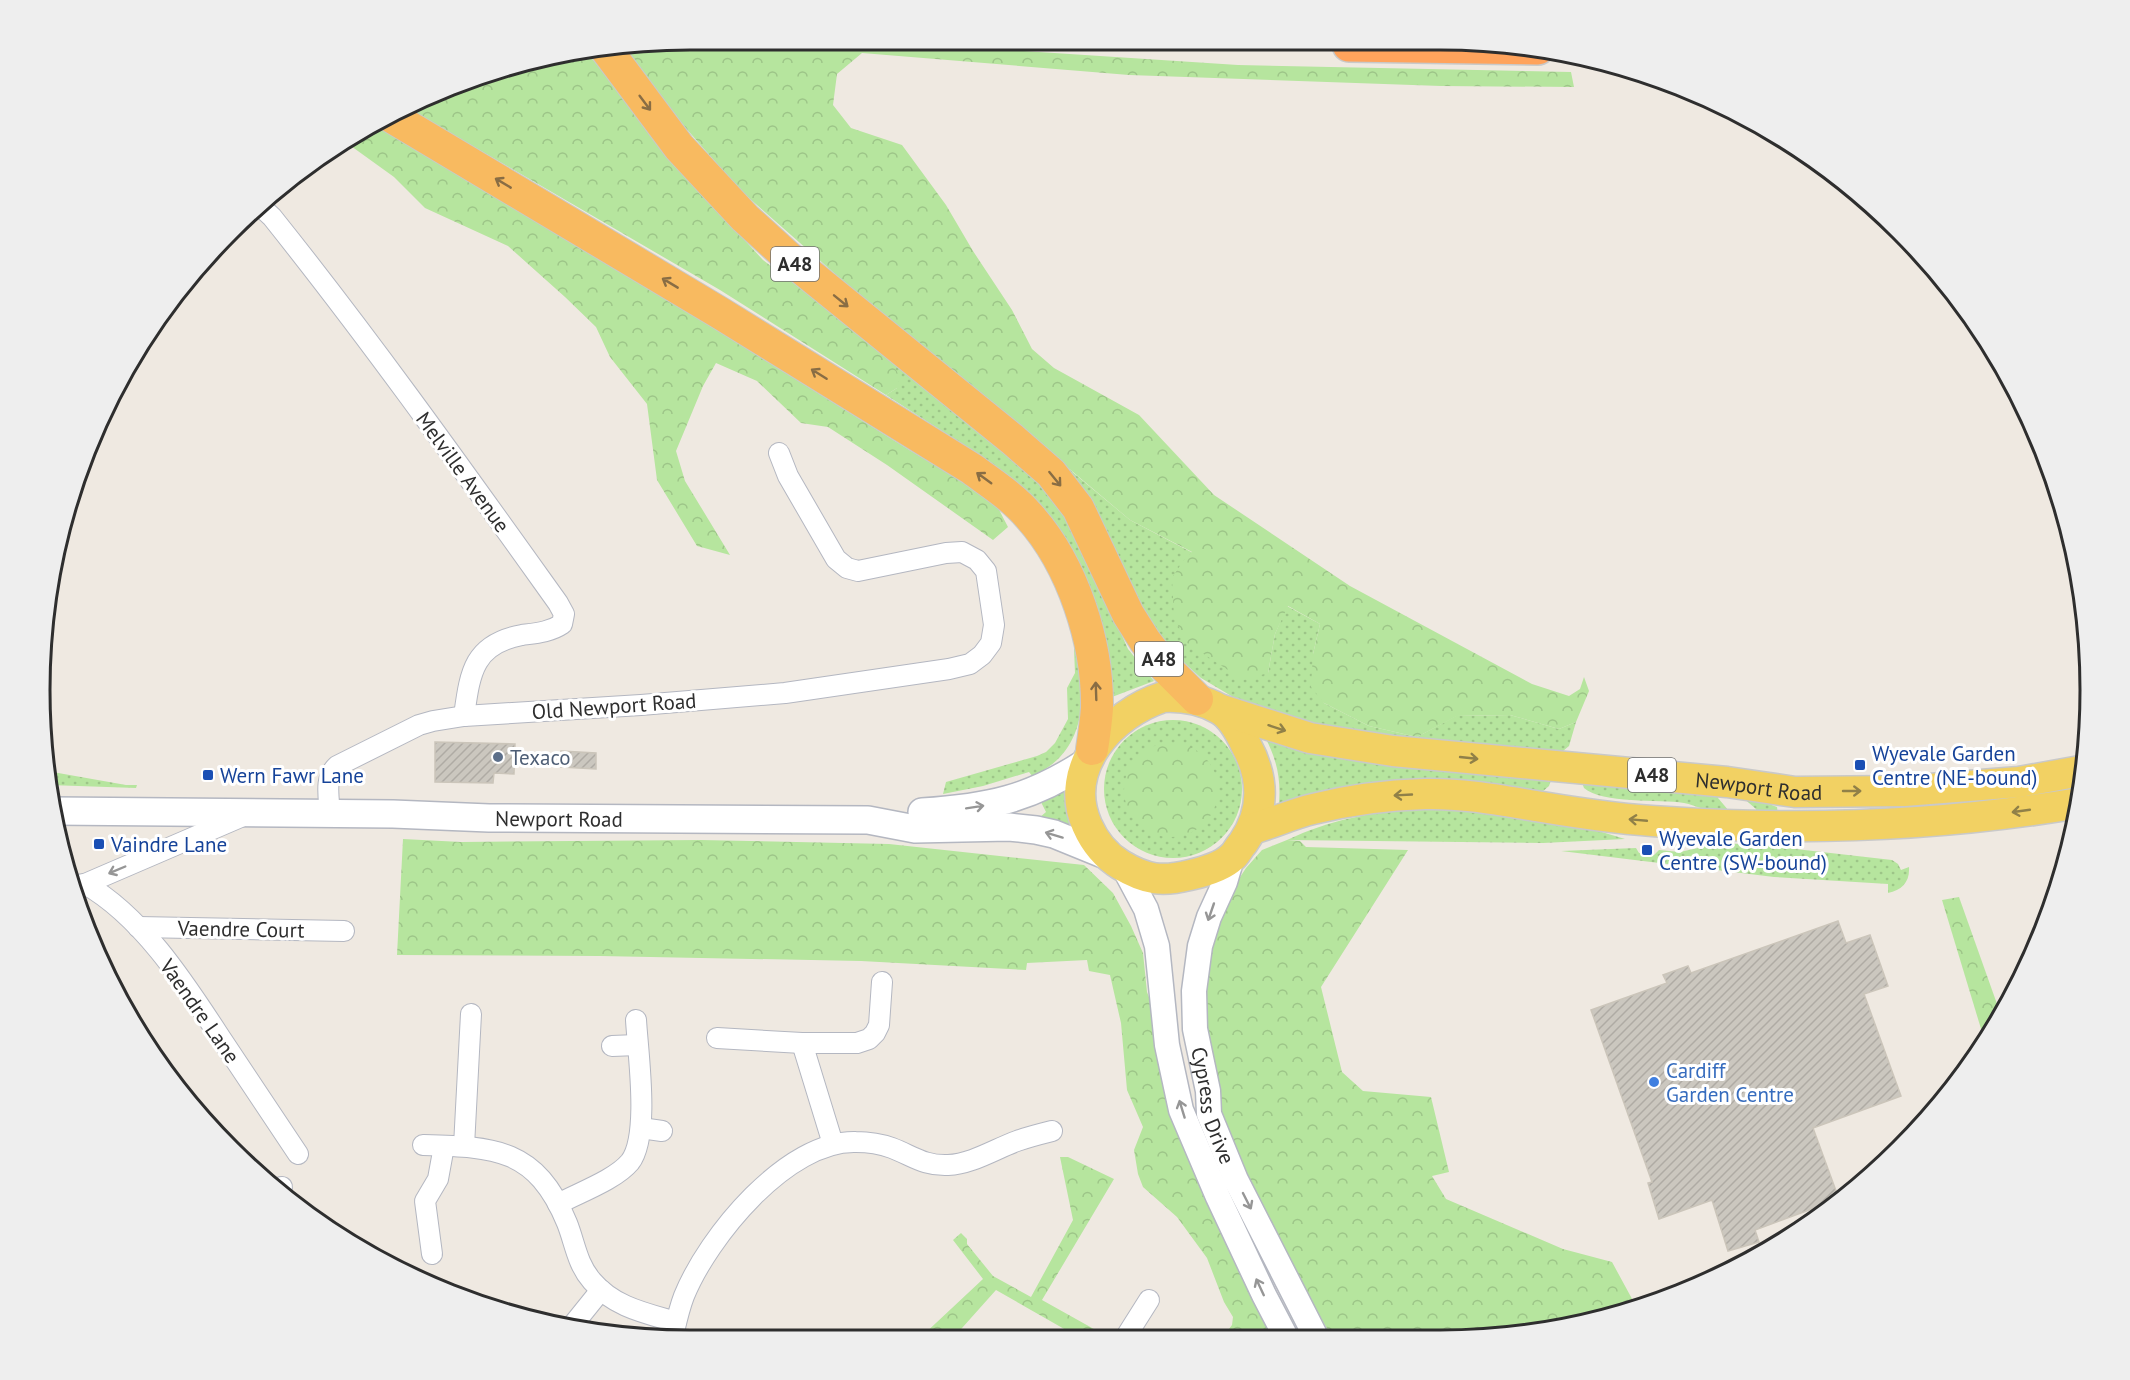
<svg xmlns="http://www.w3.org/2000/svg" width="2130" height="1380" font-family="'PT Sans',sans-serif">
<defs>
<pattern id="grass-dots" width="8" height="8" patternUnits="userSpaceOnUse" patternTransform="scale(1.5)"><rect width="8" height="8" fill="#b6e59e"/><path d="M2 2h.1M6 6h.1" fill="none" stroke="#9dc588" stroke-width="1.8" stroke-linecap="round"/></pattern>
<pattern id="forest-crowns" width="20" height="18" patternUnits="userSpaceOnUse" patternTransform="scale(1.5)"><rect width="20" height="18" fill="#b6e59e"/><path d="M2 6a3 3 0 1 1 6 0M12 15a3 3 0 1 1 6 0" fill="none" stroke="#9dc588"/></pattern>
<pattern id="building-hatch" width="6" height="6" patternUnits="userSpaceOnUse" patternTransform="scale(1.5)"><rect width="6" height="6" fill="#cbc7bf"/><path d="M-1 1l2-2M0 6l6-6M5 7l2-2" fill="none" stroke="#afaba4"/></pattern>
</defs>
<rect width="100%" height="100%" fill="#efe9e1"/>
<g fill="url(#grass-dots)">
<polygon points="887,354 1036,476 1075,530 1128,649 1154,681 1112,697 1025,493 987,460 886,395 897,388"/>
<polygon points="1058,460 1130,520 1193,553 1268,673 1275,634 1287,606 1320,624 1313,654 1324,703 1369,726 1417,737 1456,716 1510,715 1559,729 1576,722 1569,746 1557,756 1351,736 1276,714 1233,697 1201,678 1167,647 1136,600"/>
<path d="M 1077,641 C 1083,680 1089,726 1060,757 C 1053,765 1042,771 1033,777 L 1029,772 L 983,786 L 943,794 L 946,782 L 1037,756 L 1046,752 L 1055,743 L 1068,719 L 1067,688 L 1075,673 L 1074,649 Z"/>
<circle cx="1173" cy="789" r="69"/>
<path d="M 1265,737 L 1552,777 L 1549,786 L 1542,792 L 1376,784 L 1324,790 L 1279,804 C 1281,779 1277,760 1265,737 Z"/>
<polygon points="47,771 126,785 137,785 136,788 49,785"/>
<path d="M 1581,780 L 1718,792 L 1718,798 L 1729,811 C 1714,816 1699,806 1684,803 C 1659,799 1602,804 1584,788 Z"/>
<polygon points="1060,790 1064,791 1072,829 1039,818 1046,812 1041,802"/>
<polygon points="1744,795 1777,807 1778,815 1756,814 1756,809 1742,797"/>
<path d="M 1417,809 L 1476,809 L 1572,823 L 1625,839 L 1543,843 L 1287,840 C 1329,820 1371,812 1417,809 Z"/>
<path d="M 1720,843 L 1761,845 L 1892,860 L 1898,864 L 1901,870 L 1909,867 C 1910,882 1902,890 1888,893 L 1888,884 L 1774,877 L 1561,851 L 1636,848 L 1639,853 L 1654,855 L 1659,850 L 1680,852 Z"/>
</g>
<g fill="url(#forest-crowns)">
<polygon points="622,45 963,45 992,49 1238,65 1571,72 1574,87 1441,86 1129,75 862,53 837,74 833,105 851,128 902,145 946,205 973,251 1012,310 1032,349 1054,368 1139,415 1214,495 1350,586 1532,684 1569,696 1580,689 1584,677 1589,691 1576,722 1559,729 1510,715 1457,716 1417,737 1369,726 1324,703 1311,687 1313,654 1320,624 1288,606 1275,634 1268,673 1243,680 1187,643 1174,617 1172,578 1183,561 1192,552 1130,520 972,387 859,295 740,190 677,118"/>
<polygon points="584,49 718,211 763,260 887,354 900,377 897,388 886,395 720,290 409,109 481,73"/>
<polygon points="378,124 484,185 911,451 994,500 1008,527 993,540 887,465 828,427 801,423 757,381 716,363 703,386 676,451 685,481 730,555 697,546 657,480 647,404 610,357 596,327 565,297 508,246 425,208 394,177 344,141"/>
<circle cx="1171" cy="790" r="47"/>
<polygon points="403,839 461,842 700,840 889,844 1084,865 1113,893 1131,926 1143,953 1147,992 1280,1339 1222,1338 1232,1325 1233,1317 1224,1302 1207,1258 1177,1217 1143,1187 1138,1174 1134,1150 1143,1127 1127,1090 1121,1023 1110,975 1089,971 1087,960 1027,963 1026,970 861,961 600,956 397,955"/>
<polygon points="1287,840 1300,841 1306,847 1408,850 1321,987 1342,1072 1363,1091 1431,1097 1449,1172 1432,1176 1446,1199 1563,1249 1612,1262 1637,1308 1608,1319 1482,1340 1333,1339 1285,1256 1220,1118 1202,1027 1205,964 1233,888 1246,868 1262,850"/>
<polygon points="1959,897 2002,1018 1985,1042 1942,900"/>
<polygon points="1941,1104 1930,1119 1837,1206 1829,1211"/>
<polygon points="1060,1157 1068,1157 1114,1179 1042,1300 1110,1338 1080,1338 996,1290 954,1337 921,1337 983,1279 953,1240 961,1233 967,1239 967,1244 993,1276 1031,1297 1073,1220"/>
</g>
<g fill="url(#building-hatch)" stroke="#cbc5ba" stroke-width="1.5">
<polygon points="435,742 515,744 514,774 494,773 493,783 435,782"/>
<polygon points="561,751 596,753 596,769 561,767"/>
<polygon points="1838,921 1846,943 1870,935 1888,986 1864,994 1901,1096 1813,1128 1839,1199 1755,1230 1759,1242 1728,1251 1712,1200 1659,1219 1648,1183 1652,1182 1591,1010 1667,983 1663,975 1688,966 1691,973"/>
</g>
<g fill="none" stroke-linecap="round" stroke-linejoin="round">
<defs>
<g id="minor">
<path d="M 258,204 L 272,217 C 372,342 465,473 558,603 L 564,614 L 562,624 C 550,632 537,633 522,635 C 473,644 470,673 464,716"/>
<path d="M 330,814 C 329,797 324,778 337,766 L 419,725 L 433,721 L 464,716 L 641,705 L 785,693 L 949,669 L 970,664 L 982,655 L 991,643 L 994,625 L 986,571 L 977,560 L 962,552 L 946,553 L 858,571 L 847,568 L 836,559 L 788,476 L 779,453"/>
<path d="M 85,884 C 143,917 186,985 222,1040 C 247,1078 273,1116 298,1154"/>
<polyline points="71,886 85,884 243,816"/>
<polyline points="138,927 344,931"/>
<polyline points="717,1038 802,1043 857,1043 869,1039 875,1033 879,1025 882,982"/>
<polyline points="802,1043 833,1144"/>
<polyline points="612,1046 637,1045"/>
<polyline points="641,1128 662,1131"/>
<path d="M 423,1145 C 495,1147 536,1148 567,1223 C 575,1243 577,1264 592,1281 C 614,1307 645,1313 676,1322"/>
<polyline points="464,1146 471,1014"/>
<polyline points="274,1189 282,1187"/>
<path d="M 558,1204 C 578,1193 615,1180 630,1162 C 650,1136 638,1054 636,1020"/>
<polyline points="432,1254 425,1201 438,1179 444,1146"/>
<polyline points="572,1326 601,1290"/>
<path d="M 673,1336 C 676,1323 679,1309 684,1296 C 708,1237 787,1140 856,1142 C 868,1142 881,1144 892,1148 C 913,1156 924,1166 948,1165 C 972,1164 995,1149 1017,1141 C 1028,1137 1040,1134 1052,1131"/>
<polyline points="1125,1338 1149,1300"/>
</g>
<g id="tertiary">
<path id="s1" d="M 1232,858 L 1225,882 L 1209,917 L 1200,946 L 1194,991 L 1195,1029 L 1208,1091 L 1209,1114 L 1236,1180 L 1317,1339"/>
<polyline points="1123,866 1146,909 1157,946 1167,1045 1181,1110 1218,1197 1264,1295 1287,1339"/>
</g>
<g id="secondary">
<path id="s2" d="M 53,811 L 393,814 L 489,818 L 868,820 L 915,829 L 1009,827 L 1036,830 L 1054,834 L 1108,856"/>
<path d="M 922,812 C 988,808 1030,799 1085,763"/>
</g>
<g id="primary">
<path d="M 1163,697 C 1183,696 1201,699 1219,709 C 1232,716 1240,732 1246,745 C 1264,778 1265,811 1243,843 C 1239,847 1236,854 1232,857 C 1222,867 1203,872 1190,875 C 1162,882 1146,880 1121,865 C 1106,856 1094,841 1087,825 C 1062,768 1111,714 1163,697 Z"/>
<path id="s3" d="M 1222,710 L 1310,738 L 1393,751 L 1727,782 L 1795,792 L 1904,791 L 2019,782 L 2086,770"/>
<path d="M 1252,829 C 1273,823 1292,814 1313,809 C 1349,800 1387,795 1425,794 C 1464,793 1504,801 1542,807 C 1584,814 1625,820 1668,822 C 1805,831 1943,826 2079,803"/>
</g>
<g id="trunk">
<polyline points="603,45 679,147 745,218 789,258 1012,439 1051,473 1078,508 1128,614 1145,641 1165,667 1197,699"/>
<path d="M 392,117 L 720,313 L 972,469 C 992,484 1013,497 1029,516 C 1073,565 1098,643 1097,708 C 1096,722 1094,736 1092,749"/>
</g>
<polyline id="motorway" points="1349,45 1538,48"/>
</defs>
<use href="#minor" stroke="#b4b7c1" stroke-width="22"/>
<use href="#tertiary" stroke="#b4b7c1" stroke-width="27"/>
<use href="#secondary" stroke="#b4b7c1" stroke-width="30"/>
<use href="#primary" stroke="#c9c9c9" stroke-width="33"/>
<use href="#trunk" stroke="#c9c9c9" stroke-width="34"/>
<use href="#motorway" stroke="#c9c9c9" stroke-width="36"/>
<use href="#minor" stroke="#fff" stroke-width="20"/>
<use href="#tertiary" stroke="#fff" stroke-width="24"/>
<use href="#secondary" stroke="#fff" stroke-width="27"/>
<use href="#primary" stroke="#f2d163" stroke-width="30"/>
<use href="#trunk" stroke="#f8ba60" stroke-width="32"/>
<use href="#motorway" stroke="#ffa35c" stroke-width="33"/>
</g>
<defs><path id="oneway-shaft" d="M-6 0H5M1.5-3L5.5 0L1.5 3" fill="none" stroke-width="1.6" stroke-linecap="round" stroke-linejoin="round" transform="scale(1.5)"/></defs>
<g stroke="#896d44">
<use href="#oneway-shaft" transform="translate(645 103) rotate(53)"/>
<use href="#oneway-shaft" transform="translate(503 183) rotate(-149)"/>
<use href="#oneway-shaft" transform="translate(670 283) rotate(-149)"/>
<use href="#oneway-shaft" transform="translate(841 301) rotate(39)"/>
<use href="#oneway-shaft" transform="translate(819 374) rotate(-148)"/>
<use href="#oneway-shaft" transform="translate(984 478) rotate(-144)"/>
<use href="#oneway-shaft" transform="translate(1055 479) rotate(51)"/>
<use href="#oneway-shaft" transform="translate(1096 691) rotate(-92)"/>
</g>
<g stroke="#908048">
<use href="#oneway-shaft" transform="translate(1277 728) rotate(18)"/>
<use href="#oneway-shaft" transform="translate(1469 758) rotate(6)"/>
<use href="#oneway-shaft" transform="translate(1852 791)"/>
<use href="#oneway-shaft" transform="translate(1403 795) rotate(177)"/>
<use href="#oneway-shaft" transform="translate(2021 811) rotate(172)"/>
<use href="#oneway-shaft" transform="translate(1638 820) rotate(-175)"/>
</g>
<g stroke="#969696">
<use href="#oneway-shaft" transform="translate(975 807) rotate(-9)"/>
<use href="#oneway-shaft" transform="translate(1054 835) rotate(-163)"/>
<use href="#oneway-shaft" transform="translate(117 870) rotate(157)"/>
<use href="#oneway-shaft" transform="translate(1211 912) rotate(109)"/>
<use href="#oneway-shaft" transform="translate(1182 1109) rotate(-107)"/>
<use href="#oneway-shaft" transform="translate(1247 1201) rotate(63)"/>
<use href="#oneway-shaft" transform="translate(1260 1287) rotate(-115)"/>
</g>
<circle fill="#5c6f8a" stroke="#fff" stroke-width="2" cx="498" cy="757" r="6"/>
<g fill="#1a4fb4" stroke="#fff" stroke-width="2">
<rect x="1854" y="759" width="12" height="12" rx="3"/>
<rect x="202" y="769" width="12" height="12" rx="3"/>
<rect x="93" y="838" width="12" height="12" rx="3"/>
<rect x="1641" y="844" width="12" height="12" rx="3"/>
</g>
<circle fill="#3f7fe0" stroke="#fff" stroke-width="2" cx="1654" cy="1082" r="6"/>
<g text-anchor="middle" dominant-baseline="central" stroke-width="6" stroke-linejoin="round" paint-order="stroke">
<g fill="#fff" stroke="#6d6d6d" stroke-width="1.5">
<rect x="771" y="247" width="48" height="34" rx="4.5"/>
<rect x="1135" y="642" width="48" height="34" rx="4.5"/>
<rect x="1628" y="758" width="48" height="34" rx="4.5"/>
</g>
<g font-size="20" font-weight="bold" fill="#2e2e2e">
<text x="795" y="264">A48</text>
<text x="1159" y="659">A48</text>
<text x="1652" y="775">A48</text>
</g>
<g font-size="21" fill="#2e2e2e" stroke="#fff">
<text transform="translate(463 472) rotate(54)">Melville Avenue</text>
<text transform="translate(614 706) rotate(-4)">Old Newport Road</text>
<text stroke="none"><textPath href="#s3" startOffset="544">Newport Road</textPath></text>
<text stroke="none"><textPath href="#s2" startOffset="506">Newport Road</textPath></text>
<text transform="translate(241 929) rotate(1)">Vaendre Court</text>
<text transform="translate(200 1011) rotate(55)">Vaendre Lane</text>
<text stroke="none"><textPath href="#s1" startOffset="256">Cypress Drive</textPath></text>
</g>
<g font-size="21" fill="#164399" stroke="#fff" text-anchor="start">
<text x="1872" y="753">Wyevale Garden<tspan x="1872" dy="24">Centre (NE-bound)</tspan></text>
<text x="220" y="775">Wern Fawr Lane</text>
<text x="1659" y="838">Wyevale Garden<tspan x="1659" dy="24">Centre (SW-bound)</tspan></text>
<text x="111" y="844">Vaindre Lane</text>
</g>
<g font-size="21" fill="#4e5e75" stroke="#fff" text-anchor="start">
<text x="510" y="757">Texaco</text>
</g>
<g font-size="21" fill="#366cbe" stroke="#fff" text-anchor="start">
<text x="1666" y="1070">Cardiff<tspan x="1666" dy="24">Garden Centre</tspan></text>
</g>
</g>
<path d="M0 0H2130V1380H0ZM690 50H1440A640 640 0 0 1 2080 690V690A640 640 0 0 1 1440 1330H690A640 640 0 0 1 50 690V690A640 640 0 0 1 690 50Z" fill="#eee" fill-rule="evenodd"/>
<path fill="none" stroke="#2e2e2e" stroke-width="3" d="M690 50H1440A640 640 0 0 1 2080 690V690A640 640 0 0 1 1440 1330H690A640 640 0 0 1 50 690V690A640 640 0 0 1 690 50Z"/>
</svg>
